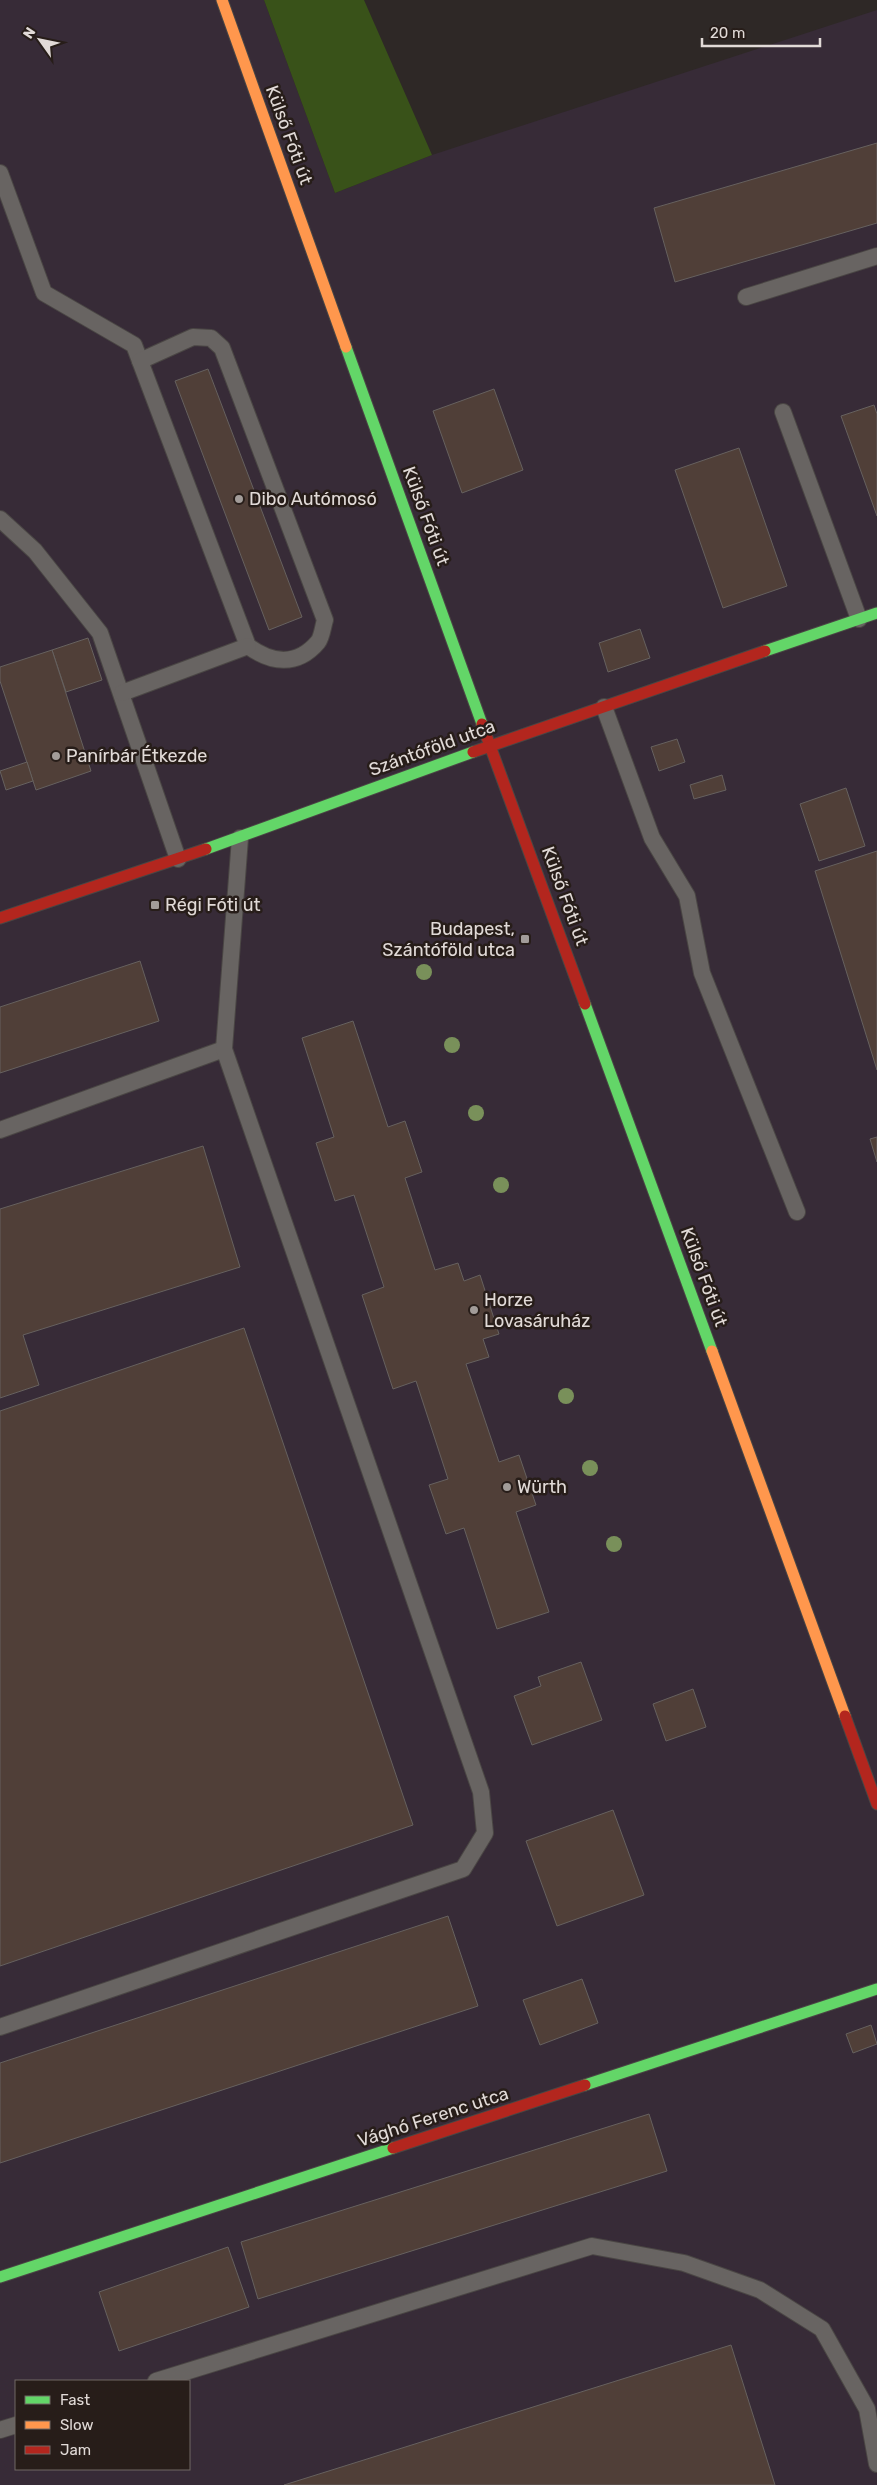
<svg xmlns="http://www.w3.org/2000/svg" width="877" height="2485" font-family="Rubik,sans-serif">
<rect width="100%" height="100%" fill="#2e2826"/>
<path fill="#372b37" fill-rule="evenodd" d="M 0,0 L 264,0 L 335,193 L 432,155 L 877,10 L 877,2485 L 0,2485 ZM 16,2381 L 189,2381 L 189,2469 L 16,2469 Z"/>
<polygon fill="#395219" points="264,0 364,0 432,155 335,193"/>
<g fill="#503f38" stroke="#66615f">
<polygon points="877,143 877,223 675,282 654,208"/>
<polygon points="208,369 302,617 269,630 175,381"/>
<polygon points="494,389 523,470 462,493 433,411"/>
<polygon points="874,405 877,414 877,516 841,416"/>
<polygon points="739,448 787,586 723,608 675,470"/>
<polygon points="640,629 650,658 608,672 599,643"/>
<polygon points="88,638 102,680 66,692 52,650"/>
<polygon points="52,650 91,771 36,790 0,681 0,667"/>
<polygon points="677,739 685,762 659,771 651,747"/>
<polygon points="27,762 33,781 6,790 0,771"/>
<polygon points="722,775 726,790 694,799 690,785"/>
<polygon points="846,788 865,846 819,861 800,804"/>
<polygon points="877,851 877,1070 815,871"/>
<polygon points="140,961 159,1021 0,1073 0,1007"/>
<polygon points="353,1021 388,1127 405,1121 422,1172 405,1178 435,1270 458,1263 464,1281 480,1275 499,1334 483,1339 489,1357 466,1364 499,1462 519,1455 536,1505 516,1512 549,1612 497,1629 464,1528 446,1534 429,1485 448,1479 416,1381 393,1389 362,1295 384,1287 354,1195 335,1201 316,1143 334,1137 302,1038"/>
<polygon points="877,1137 877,1162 870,1139"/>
<polygon points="203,1146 240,1267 23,1335 39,1385 0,1398 0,1209"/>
<polygon points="244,1328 413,1825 0,1966 0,1411"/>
<polygon points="581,1662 602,1720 532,1745 514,1696 541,1686 538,1677"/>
<polygon points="693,1689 706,1727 666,1741 653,1704"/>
<polygon points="613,1810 644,1895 557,1926 526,1841"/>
<polygon points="448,1916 478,2006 0,2163 0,2063"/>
<polygon points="582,1979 598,2023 540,2045 523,2000"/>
<polygon points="871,2025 877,2044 853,2053 846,2034"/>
<polygon points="649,2114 667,2171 258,2299 241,2242"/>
<polygon points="228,2247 249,2307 119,2351 99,2292"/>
<polygon points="731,2345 775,2485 284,2485"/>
</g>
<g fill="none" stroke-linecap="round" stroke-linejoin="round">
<defs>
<g id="lane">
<polyline points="0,173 44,293 134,345 140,361"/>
<polyline points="746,297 877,256"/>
<path d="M 193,337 L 211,338 L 222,348 L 325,620 C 323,626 322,637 318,642 C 297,667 271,663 248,646 L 140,361 Z"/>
<polyline points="783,412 859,619"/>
<polyline points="0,519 35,551 100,633 178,859"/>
<polyline points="122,693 248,646"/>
<polyline points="604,707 652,838 687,896 702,973 797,1212"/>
<polyline points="0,1130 224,1049"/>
<polyline points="0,2027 463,1869 485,1833 481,1792 224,1049 240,838"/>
<polyline points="156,2381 592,2246 684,2263 760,2290 822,2329 867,2409 877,2464"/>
<polyline points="0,2430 16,2425"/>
</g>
<g id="fast">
<polyline points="346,347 482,724"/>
<polyline points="765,651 877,613"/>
<polyline points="206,849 473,752"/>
<polyline points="585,1004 712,1351"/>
<polyline points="585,2085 877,1989"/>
<polyline points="0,2277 393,2148"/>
</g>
<g id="slow">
<polyline points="222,0 346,347"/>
<polyline points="712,1351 845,1716"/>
</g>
<g id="jam">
<polyline points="482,724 585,1004"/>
<polyline points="473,752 765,651"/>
<polyline points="0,918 206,849"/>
<polyline points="845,1716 877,1804"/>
<polyline points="393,2148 585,2085"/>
</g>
</defs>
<use href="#lane" stroke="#4a4644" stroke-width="18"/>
<use href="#fast" stroke="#4a4644" stroke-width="13"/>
<use href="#slow" stroke="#4a4644" stroke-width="13"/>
<use href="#jam" stroke="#4a4644" stroke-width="13"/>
<use href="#lane" stroke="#686462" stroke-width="16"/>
<use href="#fast" stroke="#63d668" stroke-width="11"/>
<use href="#slow" stroke="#ff974d" stroke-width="11"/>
<use href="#jam" stroke="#b3261e" stroke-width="11"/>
</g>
<g fill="#79905a">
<circle cx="424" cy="972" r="8"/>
<circle cx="452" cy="1045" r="8"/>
<circle cx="476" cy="1113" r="8"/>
<circle cx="501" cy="1185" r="8"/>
<circle cx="566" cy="1396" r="8"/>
<circle cx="590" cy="1468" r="8"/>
<circle cx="614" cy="1544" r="8"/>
</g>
<g fill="#a29c99" stroke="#271d19" stroke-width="2">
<circle cx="239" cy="499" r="5"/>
<circle cx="56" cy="756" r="5"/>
<rect x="150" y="900" width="10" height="10" rx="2.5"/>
<rect x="520" y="934" width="10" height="10" rx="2.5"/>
<circle cx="474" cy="1310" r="5"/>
<circle cx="507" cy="1487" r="5"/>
</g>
<g text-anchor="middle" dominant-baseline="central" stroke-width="5" stroke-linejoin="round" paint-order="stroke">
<g font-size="18" fill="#e1dad7" stroke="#271d19">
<text transform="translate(289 135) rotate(70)">Külső Fóti út</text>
<text transform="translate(426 516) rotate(70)">Külső Fóti út</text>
<text transform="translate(432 748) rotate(-20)">Szántóföld utca</text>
<text transform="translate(565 896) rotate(70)">Külső Fóti út</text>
<text transform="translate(704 1277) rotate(70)">Külső Fóti út</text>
<text transform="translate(433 2117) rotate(-18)">Vághó Ferenc utca</text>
</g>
<g font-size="18" fill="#e1dad7" stroke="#271d19" text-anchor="start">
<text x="249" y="499">Dibo Autómosó</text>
<text x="66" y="756">Panírbár Étkezde</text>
<text x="165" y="905">Régi Fóti út</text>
<text x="515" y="929" text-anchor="end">Budapest,<tspan x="515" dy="21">Szántóföld utca</tspan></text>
<text x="484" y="1300">Horze<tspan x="484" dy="21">Lovasáruház</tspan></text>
<text x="517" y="1487">Würth</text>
</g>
</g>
<rect x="15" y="2380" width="175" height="90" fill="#271d19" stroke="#716965"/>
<rect x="25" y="2396" width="25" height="8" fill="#63d668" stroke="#716965"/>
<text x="60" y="2405" font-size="15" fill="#e1dad7">Fast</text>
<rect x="25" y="2421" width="25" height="8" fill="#ff974d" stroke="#716965"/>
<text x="60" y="2430" font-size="15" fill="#e1dad7">Slow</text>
<rect x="25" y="2446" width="25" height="8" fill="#b3261e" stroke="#716965"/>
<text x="60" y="2455" font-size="15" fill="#e1dad7">Jam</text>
<g transform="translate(40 40) rotate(303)" stroke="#271d19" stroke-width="4" paint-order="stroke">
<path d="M0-4L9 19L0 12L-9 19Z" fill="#e1dad7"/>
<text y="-8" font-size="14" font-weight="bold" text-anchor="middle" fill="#e1dad7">N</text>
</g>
<path d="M702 38v8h118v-8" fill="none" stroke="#e1dad7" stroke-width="2.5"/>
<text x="710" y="38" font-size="15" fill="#e1dad7" stroke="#271d19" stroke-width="4" paint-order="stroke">20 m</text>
</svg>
